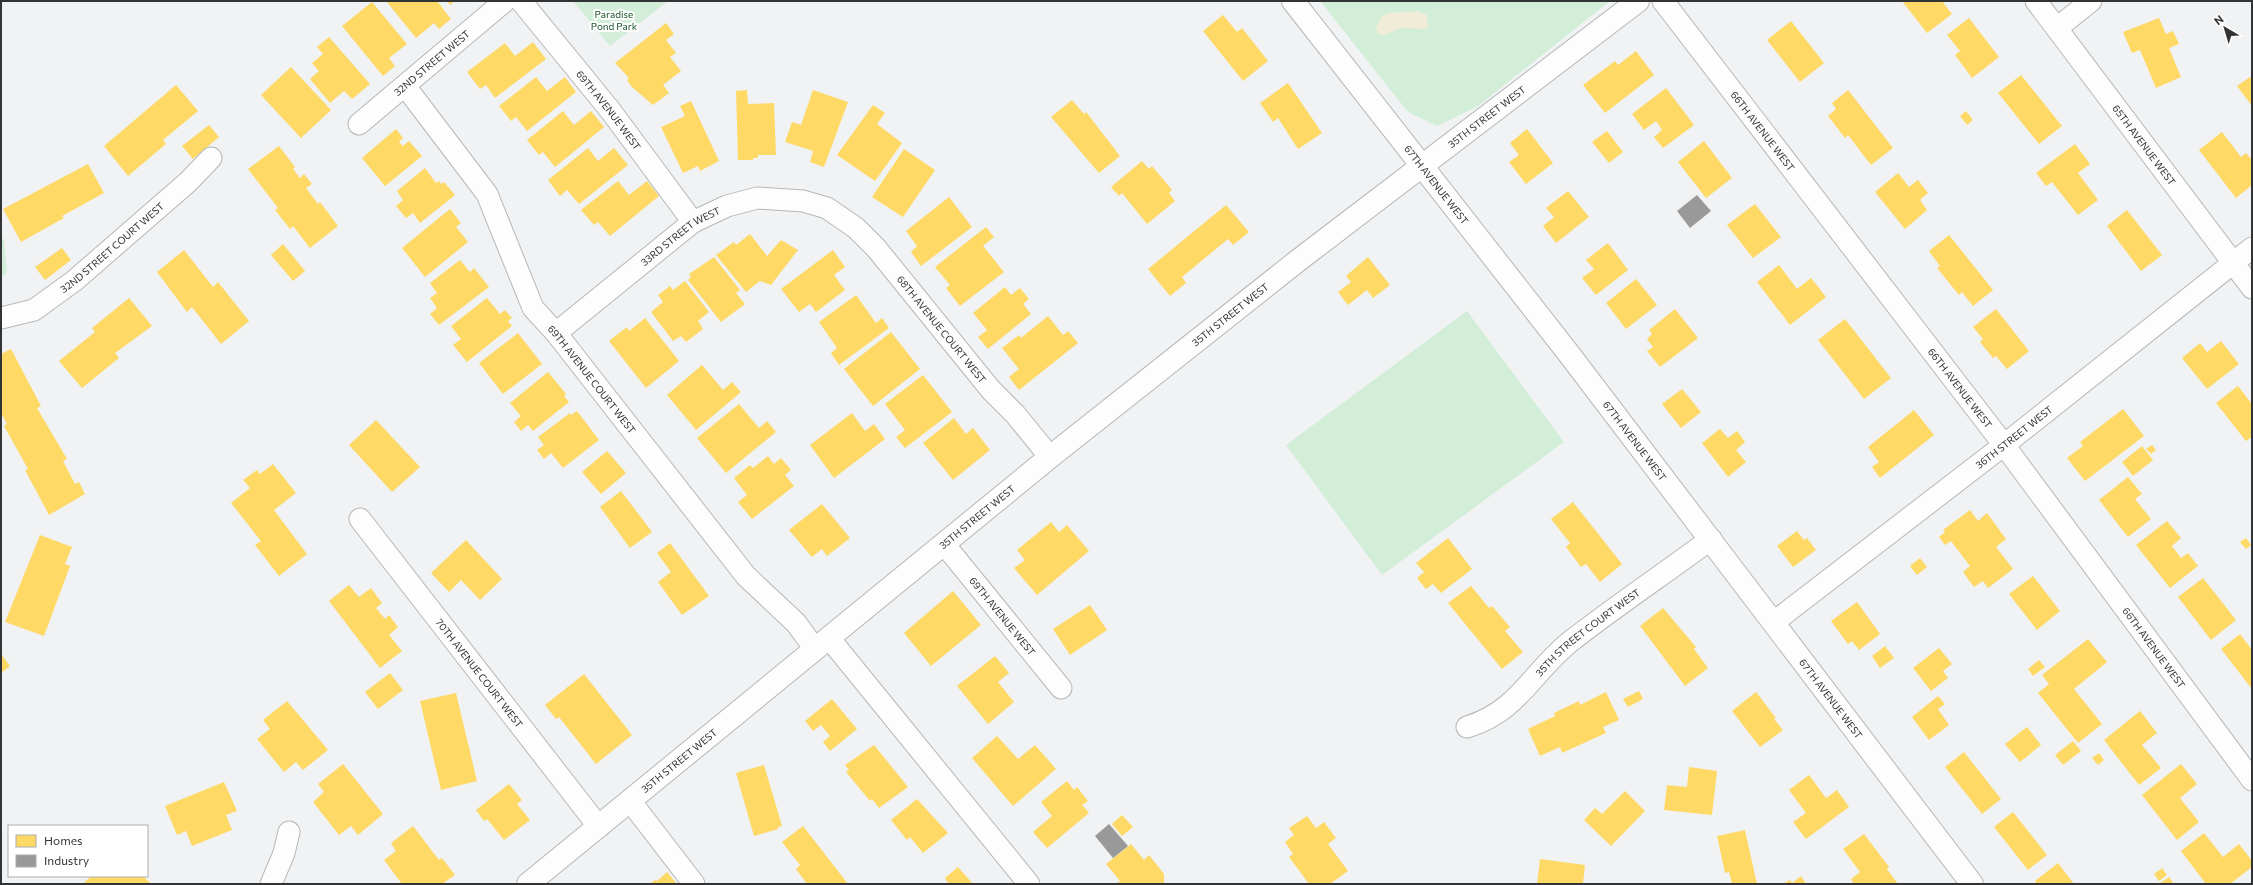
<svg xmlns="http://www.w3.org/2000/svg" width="2253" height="885" font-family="Commissioner,sans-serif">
<rect width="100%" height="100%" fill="#f0f2f4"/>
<g fill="#d2eed8">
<polygon points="573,1 668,1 610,46"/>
<polygon points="1320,1 1610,1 1478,106 1437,126 1408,112"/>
<polygon points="1,237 4,240 7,272 1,278"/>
<polygon points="1467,311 1564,442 1382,575 1286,445"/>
</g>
<path fill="#f1ecd8" d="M 1416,11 L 1427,15 L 1428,27 L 1422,29 L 1401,28 L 1382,36 L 1378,33 L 1376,28 L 1382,16 C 1393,10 1404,14 1416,11 Z"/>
<g fill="#ffd966">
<polygon points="386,1 437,1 451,19 439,29 434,23 416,38"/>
<polygon points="447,1 455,1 450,5"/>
<polygon points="1902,1 1942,1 1952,14 1927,33"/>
<polygon points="372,2 407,44 389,58 395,66 383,76 342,26"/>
<polygon points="1223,15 1237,32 1242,28 1268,61 1243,81 1203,31"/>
<polygon points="1969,18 1999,57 1972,78 1955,55 1960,51 1947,35"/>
<polygon points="2159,18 2166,34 2173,31 2179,44 2169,48 2181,77 2156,88 2140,50 2132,53 2123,32"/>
<polygon points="1791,21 1824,63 1800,82 1767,40"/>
<polygon points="666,23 674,34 666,40 676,53 670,57 681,71 663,85 669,93 653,105 632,87 627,80 629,78 615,63"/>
<polygon points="329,37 370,84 352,99 344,91 330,103 310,79 319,71 312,63 323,54 317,47"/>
<polygon points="533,42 546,59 495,98 486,85 480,89 467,72 505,43 515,56"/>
<polygon points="1636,51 1654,75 1605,113 1583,85 1615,61 1618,65"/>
<polygon points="291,67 331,110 301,138 261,95"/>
<polygon points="2021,75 2062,126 2039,144 1998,93"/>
<polygon points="536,77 547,91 565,77 576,92 527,131 516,117 511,121 499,106"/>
<polygon points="2250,77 2252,79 2252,106 2237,86"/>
<polygon points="1288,83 1322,133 1298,149 1278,118 1273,122 1260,103"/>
<polygon points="176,85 198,111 163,140 166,144 128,176 104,146"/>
<polygon points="1666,88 1694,125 1663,148 1654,137 1662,130 1656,121 1644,130 1632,114"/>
<polygon points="747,90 748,104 774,103 776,155 758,155 758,158 753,158 753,160 738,160 736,91"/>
<polygon points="813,90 848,102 824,167 810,162 813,151 785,142 792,122 801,125"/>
<polygon points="1848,90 1893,148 1871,165 1848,135 1845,138 1828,116 1836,109 1832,103"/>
<polygon points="1072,100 1084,114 1086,112 1120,156 1099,173 1051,117"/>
<polygon points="691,101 719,161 700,171 698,166 683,173 661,127 685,116 680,106"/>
<polygon points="873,105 885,113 877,124 902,143 875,181 837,155"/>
<polygon points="563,111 574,125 591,111 604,127 555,167 543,152 539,155 527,140"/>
<polygon points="1966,111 1973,120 1967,125 1960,116"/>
<polygon points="209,125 219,137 193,159 182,146"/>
<polygon points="396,129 403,138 399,142 403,146 409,141 422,156 385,186 362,158"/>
<polygon points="1527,129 1553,163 1526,184 1509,162 1519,155 1510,143"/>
<polygon points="1607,131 1623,152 1609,163 1592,142"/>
<polygon points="2222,132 2241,157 2246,153 2252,160 2252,185 2236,198 2199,150"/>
<polygon points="1704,141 1732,178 1706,198 1678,162"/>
<polygon points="2075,144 2090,164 2078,173 2098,200 2078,215 2052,182 2046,186 2036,173"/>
<polygon points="279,146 295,167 293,169 300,178 304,174 312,184 306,188 318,204 320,202 338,226 310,248 293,226 290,229 275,210 278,208 248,169"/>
<polygon points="588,148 598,161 614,148 628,165 579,204 567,190 560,196 548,180"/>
<polygon points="904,149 935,170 903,217 872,197"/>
<polygon points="1142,161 1149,169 1152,166 1172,190 1169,193 1175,201 1147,224 1122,193 1119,196 1111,187"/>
<polygon points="88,164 104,193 62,216 64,218 21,242 3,209"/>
<polygon points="425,168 436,183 439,181 441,184 444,182 455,195 420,223 413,213 406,218 396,206 403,200 397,191"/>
<polygon points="1898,173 1909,187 1918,180 1928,193 1920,200 1927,210 1905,229 1875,192"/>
<polygon points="618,181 629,195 647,181 659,196 610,236 598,222 594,225 581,210"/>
<polygon points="1568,191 1589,217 1556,243 1543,226 1554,217 1546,208"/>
<polygon points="949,197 972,227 921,266 911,252 917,246 906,231"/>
<polygon points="1755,204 1781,237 1753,258 1727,225"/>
<polygon points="1226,205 1249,232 1233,245 1228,239 1182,277 1186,283 1170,296 1148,269"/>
<polygon points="450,209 461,223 456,227 468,242 425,277 402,248"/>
<polygon points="2127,210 2162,255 2141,271 2107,226"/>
<polygon points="986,227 994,237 983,246 1004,272 960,306 946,288 950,285 935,267"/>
<polygon points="750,234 767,256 781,240 798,250 771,285 760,281 746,292 716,255 734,242 736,245"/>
<polygon points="1949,235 1993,290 1973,306 1962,292 1959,295 1937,268 1940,266 1929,251"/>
<polygon points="1608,243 1628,270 1596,295 1582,278 1594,269 1586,260"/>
<polygon points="283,244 305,271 293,281 271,255"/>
<polygon points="62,248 71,260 45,280 35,267"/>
<polygon points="184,250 213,287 218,282 249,321 221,344 192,307 187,312 157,272"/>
<polygon points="833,250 845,267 834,275 845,290 816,312 810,304 799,312 781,289"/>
<polygon points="714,257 740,290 736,293 745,304 721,322 688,280 691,277 689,274"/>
<polygon points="1368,257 1390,285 1373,298 1367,290 1348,305 1338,292 1351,282 1346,276"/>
<polygon points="460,260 470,272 474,268 489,287 439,325 430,314 437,308 430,298 437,293 430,283"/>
<polygon points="1779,265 1797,289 1811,278 1826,297 1790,325 1757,282"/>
<polygon points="1636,279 1657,305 1626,329 1606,303"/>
<polygon points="685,281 709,312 698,321 703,329 686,342 681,336 673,341 651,312 663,302 658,295 670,286 673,290"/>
<polygon points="1005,287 1011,295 1020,288 1029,299 1023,304 1031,314 988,349 978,337 987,330 973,313"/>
<polygon points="856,295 876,323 882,318 889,328 839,365 831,353 837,348 819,322"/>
<polygon points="129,298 152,326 115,353 119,358 82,388 59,361 95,332 92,328"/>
<polygon points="487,298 500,314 505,310 512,318 508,321 512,326 467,362 453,345 461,339 451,326"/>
<polygon points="1675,309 1698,338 1660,367 1647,351 1653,347 1647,339 1652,334 1649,330"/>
<polygon points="1996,309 2029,351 2007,369 1996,356 1993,358 1980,342 1983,339 1973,327"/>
<polygon points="1048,316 1063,335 1068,331 1078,343 1019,390 1009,377 1019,369 1002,348 1019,335 1021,338"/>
<polygon points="645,318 679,361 646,388 609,341 627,327 629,331"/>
<polygon points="1845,319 1891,378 1864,399 1818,340"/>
<polygon points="891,332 920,369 873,406 844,369"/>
<polygon points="518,333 542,364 503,394 479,363"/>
<polygon points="2221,341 2239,364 2207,389 2182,358 2200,343 2207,352"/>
<polygon points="11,349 41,406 37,408 67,459 63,461 75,484 79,482 85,494 49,515 25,470 28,469 4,426 7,424 1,413 1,354"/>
<polygon points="702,365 723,390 732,382 741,392 696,430 667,395"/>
<polygon points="548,372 566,394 564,396 569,402 533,431 528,425 521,431 514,422 521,416 510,403"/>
<polygon points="923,375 952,412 905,448 896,437 905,430 885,404"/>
<polygon points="2238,386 2252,404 2252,437 2246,441 2216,403"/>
<polygon points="1682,389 1701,412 1681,428 1662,404"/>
<polygon points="739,404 759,428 767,421 776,432 726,473 697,438"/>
<polygon points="2123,409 2144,436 2085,481 2067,458 2083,446 2080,442"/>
<polygon points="1914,410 1934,435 1880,478 1872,467 1879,462 1868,447"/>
<polygon points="577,411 599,440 563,468 551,453 544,459 537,450 544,445 538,437 570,413 571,415"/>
<polygon points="852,413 865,431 874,424 885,439 834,478 810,445"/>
<polygon points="954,418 966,434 973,428 990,450 953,480 923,443"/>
<polygon points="376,420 420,467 392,492 349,445"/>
<polygon points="1720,429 1728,438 1737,431 1745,442 1736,450 1746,462 1728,477 1702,443"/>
<polygon points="2152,445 2156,450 2151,454 2146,449"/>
<polygon points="2142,446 2153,460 2133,476 2122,462"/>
<polygon points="607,451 626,473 601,494 582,472"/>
<polygon points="768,456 774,464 781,458 791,470 785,475 794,486 752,519 738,502 747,495 734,478 750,465 753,468"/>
<polygon points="273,464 296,493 274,510 307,554 279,576 255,545 261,541 231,503 250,488 243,480 257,470 260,474"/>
<polygon points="2128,477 2142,494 2135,499 2151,519 2128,537 2099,500"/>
<polygon points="621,491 652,532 630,548 600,507"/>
<polygon points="1573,502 1622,564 1600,582 1586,564 1581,567 1566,547 1570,543 1551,519"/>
<polygon points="822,504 850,538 827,556 822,549 812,557 789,530"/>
<polygon points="1970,510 1978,521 1987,513 2006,539 1996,547 2013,569 1988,588 1983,581 1974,587 1963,572 1970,566 1951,541 1945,545 1939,537 1945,532 1943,530"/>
<polygon points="2167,521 2181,538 2172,546 2181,558 2188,553 2198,566 2170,588 2136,545"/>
<polygon points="1051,522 1059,532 1067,525 1089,551 1037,595 1014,568 1025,560 1017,550"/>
<polygon points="1797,531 1804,540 1807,538 1816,550 1793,567 1777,546"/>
<polygon points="40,535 72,547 65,564 70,566 44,636 5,622"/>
<polygon points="1448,538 1472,569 1441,593 1433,584 1426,589 1417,578 1424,572 1416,563"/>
<polygon points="2246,538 2251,545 2246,549 2240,542"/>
<polygon points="466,540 502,579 480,600 461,580 449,592 431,573"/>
<polygon points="670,543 709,596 682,615 658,582 671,572 657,553"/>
<polygon points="1920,558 1927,567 1917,575 1910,566"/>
<polygon points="2033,576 2060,611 2037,630 2009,594"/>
<polygon points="2203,578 2236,620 2211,640 2178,597"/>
<polygon points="349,585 359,597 371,588 382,603 376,608 385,619 389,615 398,627 389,635 402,651 380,668 329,601"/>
<polygon points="1471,586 1489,608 1492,606 1510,627 1505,631 1523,652 1502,669 1448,603"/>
<polygon points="953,591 981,625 931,666 904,633"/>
<polygon points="1857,602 1880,634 1859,650 1852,641 1848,644 1831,621"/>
<polygon points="1090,605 1107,630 1070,655 1053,629"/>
<polygon points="1663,608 1696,647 1694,649 1708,668 1685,686 1640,626"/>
<polygon points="2240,634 2252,650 2252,689 2221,649"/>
<polygon points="2088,639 2107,662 2074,689 2102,724 2078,743 2038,693 2049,684 2042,675"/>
<polygon points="1885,646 1894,658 1880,668 1872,656"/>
<polygon points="1939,648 1952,664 1943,671 1948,678 1931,691 1913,668"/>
<polygon points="1,654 10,666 1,673"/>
<polygon points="995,656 1009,673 998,682 1014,702 988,724 957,686"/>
<polygon points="2039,660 2045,667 2033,676 2028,669"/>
<polygon points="390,673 403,690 378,709 365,692"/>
<polygon points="584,674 632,735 596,764 559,717 556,719 545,705"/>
<polygon points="1639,691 1643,699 1628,707 1623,699"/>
<polygon points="1606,692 1619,720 1603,727 1606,733 1562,753 1560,747 1540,756 1528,729 1555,716 1554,713 1579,701 1580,705"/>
<polygon points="1756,692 1776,718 1774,719 1783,730 1760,747 1732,711"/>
<polygon points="456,693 477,781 441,790 420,701"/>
<polygon points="1938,696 1945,704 1938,709 1949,725 1929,740 1912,717"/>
<polygon points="832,699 857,729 830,751 823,742 830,736 821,725 813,731 805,721"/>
<polygon points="287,701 328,750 303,770 296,762 284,772 257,739 270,729 263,720"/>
<polygon points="2140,711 2157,733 2142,745 2161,768 2139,785 2104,740"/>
<polygon points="2027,727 2041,745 2020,762 2005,744"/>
<polygon points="997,736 1018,759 1035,745 1056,769 1013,806 972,758"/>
<polygon points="2073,741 2081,751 2063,765 2055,755"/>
<polygon points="874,745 908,787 879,808 872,799 870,801 846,772 849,770 845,765"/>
<polygon points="1964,752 2001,799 1982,814 1945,767"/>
<polygon points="2099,753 2104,760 2098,765 2092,758"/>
<polygon points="343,764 383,814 358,835 351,826 339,835 313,802 324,792 318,784"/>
<polygon points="2181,764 2197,784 2180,798 2199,822 2177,840 2142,795"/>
<polygon points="764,765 782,826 778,827 778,829 754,836 736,773"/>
<polygon points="1689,767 1717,771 1712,815 1664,810 1667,785 1687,787"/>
<polygon points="1809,775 1826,798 1837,790 1849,807 1806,839 1793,822 1806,813 1789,790"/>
<polygon points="1067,781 1074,790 1077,787 1088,801 1082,805 1089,813 1047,848 1033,832 1052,816 1041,802"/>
<polygon points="224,782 237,811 226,815 232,830 192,846 186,831 177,835 165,806"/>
<polygon points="509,784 522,800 517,804 530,820 504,840 487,819 484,821 476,810"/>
<polygon points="1625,791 1645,811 1611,846 1584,820 1595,808 1602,814"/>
<polygon points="917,799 948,833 923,853 910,837 907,840 891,820"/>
<polygon points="2013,812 2047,855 2028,870 1994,827"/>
<polygon points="1122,815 1133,827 1122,836 1112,824"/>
<polygon points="1307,816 1316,828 1324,822 1336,838 1328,844 1348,871 1330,884 1309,884 1289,857 1293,854 1285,842 1294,835 1289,828"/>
<polygon points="413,826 439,860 442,858 455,875 442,884 402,884 384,860 396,851 391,843"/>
<polygon points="803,826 848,884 807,884 796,869 800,865 782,842"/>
<polygon points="1745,830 1757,884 1732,884 1729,872 1725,873 1717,836"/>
<polygon points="2204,833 2223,857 2239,844 2252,861 2252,867 2230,884 2206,884 2181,851"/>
<polygon points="1864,834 1889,867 1887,869 1898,884 1854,884 1851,879 1860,872 1843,849"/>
<polygon points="1131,844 1144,860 1149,855 1164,874 1164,884 1116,884 1120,881 1106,864"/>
<polygon points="1540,859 1585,865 1583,884 1537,884"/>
<polygon points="2058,863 2074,884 2037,884 2035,881"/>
<polygon points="958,867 973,884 947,884 948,883 945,878"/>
<polygon points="2162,868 2167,875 2159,881 2154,874"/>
<polygon points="667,872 677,884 650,884 655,880 657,881"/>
<polygon points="91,876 143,876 150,883 83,884"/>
<polygon points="1801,876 1806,884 1783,884 1790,880 1792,883"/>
<polygon points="2169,877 2174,884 2159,884"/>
</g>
<g fill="#999">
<polygon points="1697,195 1711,211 1690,228 1677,211"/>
<polygon points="1109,824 1128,846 1113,858 1095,836"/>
</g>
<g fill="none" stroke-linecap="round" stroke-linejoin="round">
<defs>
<g id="street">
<path id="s1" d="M 521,1 L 610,110 L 693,222"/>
<path id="s2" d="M 1663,1 L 2004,445 L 2252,780"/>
<path id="s3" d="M 2036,1 L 2252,288"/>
<polyline points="2057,28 2091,1"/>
<path id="s4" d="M 405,86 L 487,194 L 533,308 L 556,333 L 746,576 L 796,623 L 815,649"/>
<path id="s5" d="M 359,124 L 505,1"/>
<path id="s6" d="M 1,318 L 34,310 L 74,281 L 188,182 L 211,158"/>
<path id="s7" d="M 556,333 L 693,222 L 727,206 L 757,198 L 803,201 L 827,208 L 856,228 L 876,248 L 991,390 L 1015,414 L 1050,457"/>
<path id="s8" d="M 360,519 L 599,827"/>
<path id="s9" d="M 944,544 L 1061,688"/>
<path id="s10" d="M 1774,622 L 2004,445 L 2252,248"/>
<polyline points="829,638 1029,884"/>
<path id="s11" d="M 1467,727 C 1519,711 1531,673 1571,641 C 1616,606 1665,573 1711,539"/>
<polyline points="631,802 694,884"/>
<polyline points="271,884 284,853 289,832"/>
</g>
<g id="secondary">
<path id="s12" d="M 1293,1 L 1569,354 L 1972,884"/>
<path id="s13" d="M 528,884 L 1050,457 L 1300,259 L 1638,1"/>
</g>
</defs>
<use href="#street" stroke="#b5b7b8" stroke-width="23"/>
<use href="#secondary" stroke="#b5b7b8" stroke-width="24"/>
<use href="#street" stroke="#fdfdfd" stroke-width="21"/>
<use href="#secondary" stroke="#fdfdfd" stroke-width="22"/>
</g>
<g text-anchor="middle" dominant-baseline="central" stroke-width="4" stroke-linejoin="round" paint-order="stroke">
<g font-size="10" fill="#19522a" stroke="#fff">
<text x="614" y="14">Paradise<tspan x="614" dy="12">Pond Park</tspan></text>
</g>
<g font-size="10" fill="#323335" stroke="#fff">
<text stroke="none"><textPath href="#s5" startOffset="95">32ND STREET WEST</textPath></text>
<text stroke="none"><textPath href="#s1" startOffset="140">69TH AVENUE WEST</textPath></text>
<text stroke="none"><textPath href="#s13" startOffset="1228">35TH STREET WEST</textPath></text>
<text stroke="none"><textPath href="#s2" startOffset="164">66TH AVENUE WEST</textPath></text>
<text stroke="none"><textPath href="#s3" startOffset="180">65TH AVENUE WEST</textPath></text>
<text stroke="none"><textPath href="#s12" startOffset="233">67TH AVENUE WEST</textPath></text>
<text stroke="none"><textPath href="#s7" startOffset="158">33RD STREET WEST</textPath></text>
<text stroke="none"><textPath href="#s6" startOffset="134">32ND STREET COURT WEST</textPath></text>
<text stroke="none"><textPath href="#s13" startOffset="904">35TH STREET WEST</textPath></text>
<text stroke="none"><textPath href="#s7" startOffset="484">68TH AVENUE COURT WEST</textPath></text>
<text stroke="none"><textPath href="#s4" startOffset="351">69TH AVENUE COURT WEST</textPath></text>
<text stroke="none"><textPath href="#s2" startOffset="488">66TH AVENUE WEST</textPath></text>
<text stroke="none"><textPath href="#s10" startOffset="303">36TH STREET WEST</textPath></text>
<text stroke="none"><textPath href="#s12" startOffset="557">67TH AVENUE WEST</textPath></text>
<text stroke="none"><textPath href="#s13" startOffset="580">35TH STREET WEST</textPath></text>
<text stroke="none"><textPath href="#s9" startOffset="93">69TH AVENUE WEST</textPath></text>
<text stroke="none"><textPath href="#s11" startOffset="155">35TH STREET COURT WEST</textPath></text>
<text stroke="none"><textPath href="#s2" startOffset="812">66TH AVENUE WEST</textPath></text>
<text stroke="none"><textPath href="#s8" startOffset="195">70TH AVENUE COURT WEST</textPath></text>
<text stroke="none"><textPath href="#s12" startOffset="881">67TH AVENUE WEST</textPath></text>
<text stroke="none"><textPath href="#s13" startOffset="195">35TH STREET WEST</textPath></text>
</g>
</g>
<rect width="2253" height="885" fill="none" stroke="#323335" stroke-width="4"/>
<rect x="8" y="825" width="140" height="52" fill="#ffffff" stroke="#adadae"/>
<rect x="16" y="835" width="20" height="12" fill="#ffd966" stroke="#adadae"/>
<text x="44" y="845" font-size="12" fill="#323335">Homes</text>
<rect x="16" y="855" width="20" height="12" fill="#999999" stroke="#adadae"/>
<text x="44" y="865" font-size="12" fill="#323335">Industry</text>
<g transform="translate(2225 28) rotate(322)" stroke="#ffffff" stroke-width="3" paint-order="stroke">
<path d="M0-3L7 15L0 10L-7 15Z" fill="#323335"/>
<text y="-6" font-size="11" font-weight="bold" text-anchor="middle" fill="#323335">N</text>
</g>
</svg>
